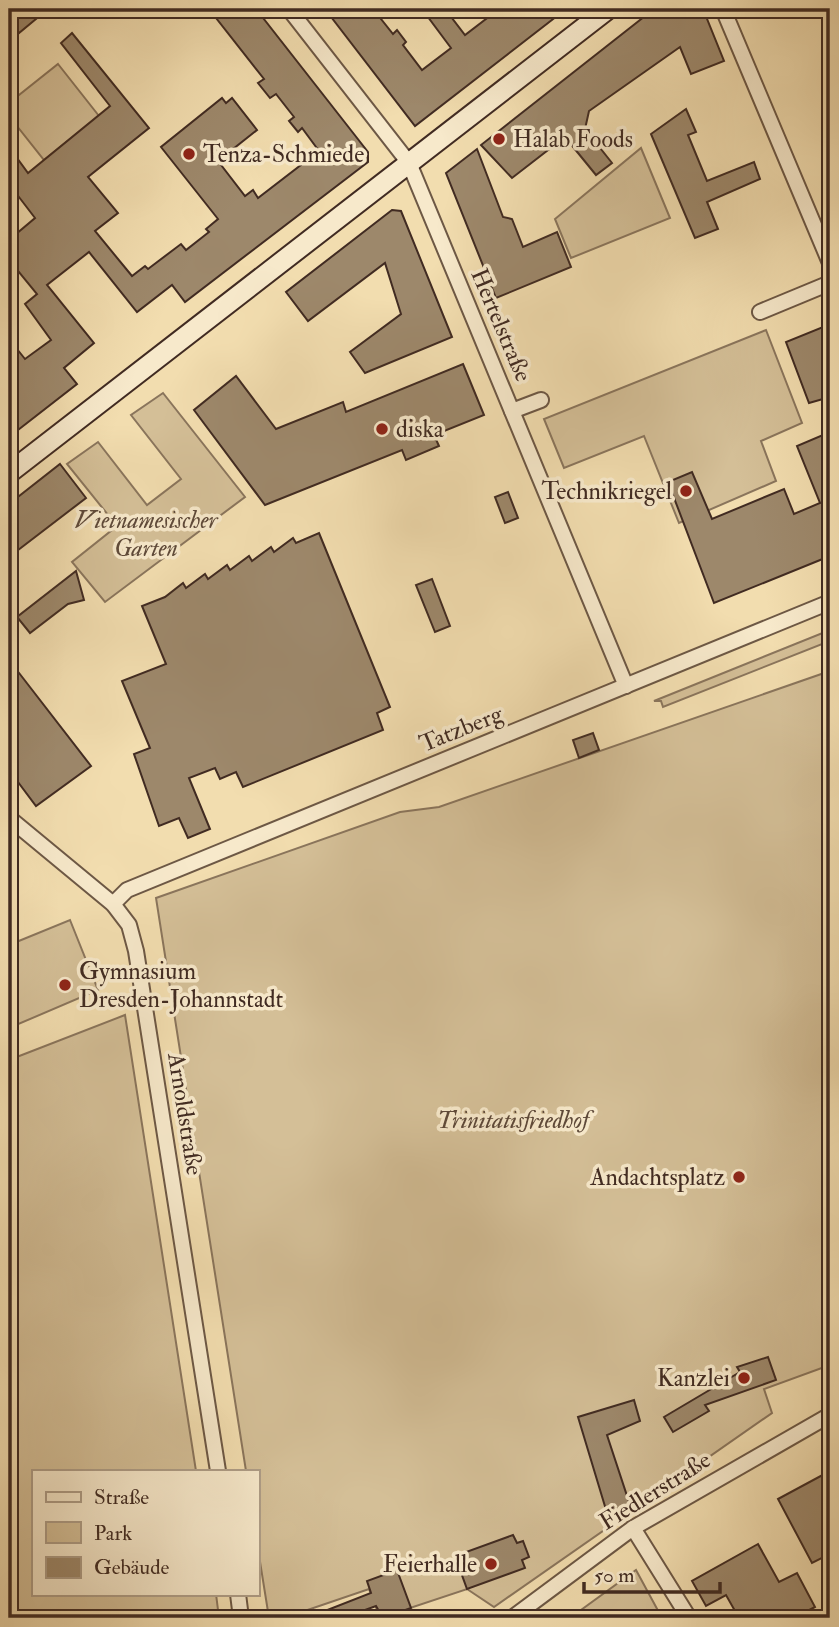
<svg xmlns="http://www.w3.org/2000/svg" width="839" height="1627" font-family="'IM FELL Double Pica',serif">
<rect width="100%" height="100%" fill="#f2ddaf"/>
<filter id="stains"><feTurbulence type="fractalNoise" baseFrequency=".00286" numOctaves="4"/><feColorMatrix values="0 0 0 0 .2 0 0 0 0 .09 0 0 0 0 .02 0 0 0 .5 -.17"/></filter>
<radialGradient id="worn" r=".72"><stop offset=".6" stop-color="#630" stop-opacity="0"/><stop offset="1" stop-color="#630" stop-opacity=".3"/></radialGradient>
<g fill="#d4bf97" stroke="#8a755c" stroke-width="2">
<polygon points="58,64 99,116 44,160 9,116 9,103"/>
<polygon points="641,148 670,218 571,258 555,219"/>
<polygon points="766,330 802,423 761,441 776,481 679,523 644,436 564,468 544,419"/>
<polygon points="163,393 245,497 105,602 72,562 117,526 67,464 98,442 147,505 181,479 131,415"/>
<polygon points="830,630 830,654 827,656 822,644 663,707 661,701 654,701"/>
<polygon points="830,671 830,1365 764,1389 772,1413 494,1607 467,1589 380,1618 369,1589 284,1618 269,1618 257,1543 257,1471 246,1471 156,898 400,812 439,807"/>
<polygon points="70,920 98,990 9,1028 9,945"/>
<polygon points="125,1015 196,1471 33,1471 33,1594 216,1594 219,1618 9,1618 9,1060"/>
<polygon points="636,1570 662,1618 570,1618"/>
</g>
<g fill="#9d886b" stroke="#412b22" stroke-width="2">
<polygon points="9,9 48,9 19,33 9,21"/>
<polygon points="209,9 256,9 368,152 368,162 185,302 172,285 137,312 89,252 47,285 94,343 64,368 77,384 9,437 9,339 25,359 51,340 25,304 37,294 9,260 9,240 35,218 9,184 9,147 28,173 110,106 61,43 72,33 149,128 88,177 118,213 95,231 132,276 145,266 148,269 181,244 186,250 209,232 206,229 218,219 161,147 222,98 226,103 232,98 257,130 218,161 245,196 253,190 258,198 319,151 302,128 298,132 289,121 294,117 276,94 270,98 258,83 264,79"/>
<polygon points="325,9 373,9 393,34 397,30 406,42 403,45 422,70 451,48 422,9 445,9 465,35 499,9 566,9 415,126"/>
<polygon points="654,9 703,9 724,61 691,74 680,47 589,111 585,129 612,163 596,175 565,137 512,178 481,145"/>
<polygon points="686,109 696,132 688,135 707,181 754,162 760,179 707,202 718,229 695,238 651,134"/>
<polygon points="477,149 503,217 512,219 523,247 557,232 571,267 496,298 446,173"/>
<polygon points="392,210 401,211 452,337 365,373 350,352 401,314 385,263 308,321 286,292"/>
<polygon points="823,327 830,344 830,397 809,403 786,342"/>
<polygon points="463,364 484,415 434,435 439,446 406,460 402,450 265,505 194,410 236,376 276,429 343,402 346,412"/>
<polygon points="830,432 830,556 714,603 668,482 692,472 712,519 784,489 794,514 820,503 797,446"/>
<polygon points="60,464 86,498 9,557 9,504"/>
<polygon points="508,492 518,518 505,523 495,497"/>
<polygon points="319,533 390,707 377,713 383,730 243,787 236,772 220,779 215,768 189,778 210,829 188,838 179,818 159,826 134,754 150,748 122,681 166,664 142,606 165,597 183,583 186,588 205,574 208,579 227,565 230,570 249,556 252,561 271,547 274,552 293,538 296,543"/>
<polygon points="76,571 84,600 68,604 30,633 17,617"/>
<polygon points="432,579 450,626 435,632 416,585"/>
<polygon points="9,660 91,766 36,806 9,770"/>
<polygon points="593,733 599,750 579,758 573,740"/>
<polygon points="768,1357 776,1380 705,1405 709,1411 673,1432 664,1417 740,1372 737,1367"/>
<polygon points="634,1400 640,1421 607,1435 630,1505 607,1513 578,1417"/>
<polygon points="830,1471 830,1554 812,1563 778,1499"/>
<polygon points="513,1535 517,1543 523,1541 529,1557 522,1560 525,1568 467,1589 455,1556"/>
<polygon points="758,1544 779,1582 797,1573 815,1607 794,1618 739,1618 726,1595 706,1606 692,1581"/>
<polygon points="397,1570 411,1608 383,1618 376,1606 343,1618 307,1618 371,1593 367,1581"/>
</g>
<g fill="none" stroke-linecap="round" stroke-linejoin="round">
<defs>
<g id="street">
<polyline points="289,9 409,163 626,686"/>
<polyline points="723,9 830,263"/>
<polyline points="760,312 830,283"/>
<polyline points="512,411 541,400"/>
<polyline points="9,818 113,904 129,925 136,951 218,1471"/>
<polyline points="113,904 127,890 830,602"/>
<polyline points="633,1528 689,1618"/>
<polyline points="238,1594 241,1618"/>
<polyline points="512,1618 633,1528 830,1415"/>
</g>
<polyline id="secondary" points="9,473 608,9"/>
</defs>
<use href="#street" stroke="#6d5845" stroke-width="18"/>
<use href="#secondary" stroke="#412b22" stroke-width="23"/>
<use href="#street" stroke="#f7e9cb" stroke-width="14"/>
<use href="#secondary" stroke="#f7e9cb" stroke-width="19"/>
</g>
<g fill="#8f2418" stroke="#f7e9cb" stroke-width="2.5">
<circle cx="499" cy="139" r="7"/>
<circle cx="189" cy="154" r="7"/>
<circle cx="382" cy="429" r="7"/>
<circle cx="686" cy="491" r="7"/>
<circle cx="65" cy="985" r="7"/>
<circle cx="739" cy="1177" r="7"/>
<circle cx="744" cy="1378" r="7"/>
<circle cx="491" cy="1564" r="7"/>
</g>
<g text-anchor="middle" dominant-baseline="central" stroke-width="7" stroke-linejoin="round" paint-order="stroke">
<g font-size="24" fill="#412b22" stroke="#f7e9cb" text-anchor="start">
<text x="513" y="139">Halab Foods</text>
<text x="203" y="154">Tenza-Schmiede</text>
<text x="396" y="429">diska</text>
<text x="672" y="491" text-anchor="end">Technikriegel</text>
<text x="79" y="971">Gymnasium<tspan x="79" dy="28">Dresden-Johannstadt</tspan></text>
<text x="725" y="1177" text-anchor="end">Andachtsplatz</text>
<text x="730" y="1378" text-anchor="end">Kanzlei</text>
<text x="477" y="1564" text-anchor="end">Feierhalle</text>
</g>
<g font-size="24" fill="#412b22" stroke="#f7e9cb">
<text transform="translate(501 325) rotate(67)">Hertelstraße</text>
<text transform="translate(461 729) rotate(-22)">Tatzberg</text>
<text transform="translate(185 1114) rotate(81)">Arnoldstraße</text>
<text transform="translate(655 1491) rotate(-32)">Fiedlerstraße</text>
</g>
<g font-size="24" font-style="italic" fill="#5e4939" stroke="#f7e9cb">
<text x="146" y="520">Vietnamesischer<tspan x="146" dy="28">Garten</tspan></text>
<text x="513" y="1120">Trinitatisfriedhof</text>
</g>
</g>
<rect width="839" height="1627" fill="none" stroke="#f2ddaf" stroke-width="35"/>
<rect x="10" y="10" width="818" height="1606" fill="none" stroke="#412b22" stroke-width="3.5"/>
<rect x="18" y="18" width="804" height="1592" fill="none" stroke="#412b22" stroke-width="2"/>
<rect x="32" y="1470" width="228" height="126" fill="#f7e9cb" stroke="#ae9d87" stroke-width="2"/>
<rect x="46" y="1492" width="35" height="10" fill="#f7e9cb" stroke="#ae9d87" stroke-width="2"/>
<text x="94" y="1504" font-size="21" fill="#412b22">Straße</text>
<rect x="46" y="1522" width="35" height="21" fill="#d4bf97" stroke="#ae9d87" stroke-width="2"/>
<text x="94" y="1540" font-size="21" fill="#412b22">Park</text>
<rect x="46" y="1557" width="35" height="21" fill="#9d886b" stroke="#ae9d87" stroke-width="2"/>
<text x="94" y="1574" font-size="21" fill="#412b22">Gebäude</text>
<path d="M584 1582v10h136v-10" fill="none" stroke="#412b22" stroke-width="3.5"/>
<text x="594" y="1582" font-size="21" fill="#412b22" stroke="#f7e9cb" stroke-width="5" paint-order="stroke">50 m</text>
<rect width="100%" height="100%" filter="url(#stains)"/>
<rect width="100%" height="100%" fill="url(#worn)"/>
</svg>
